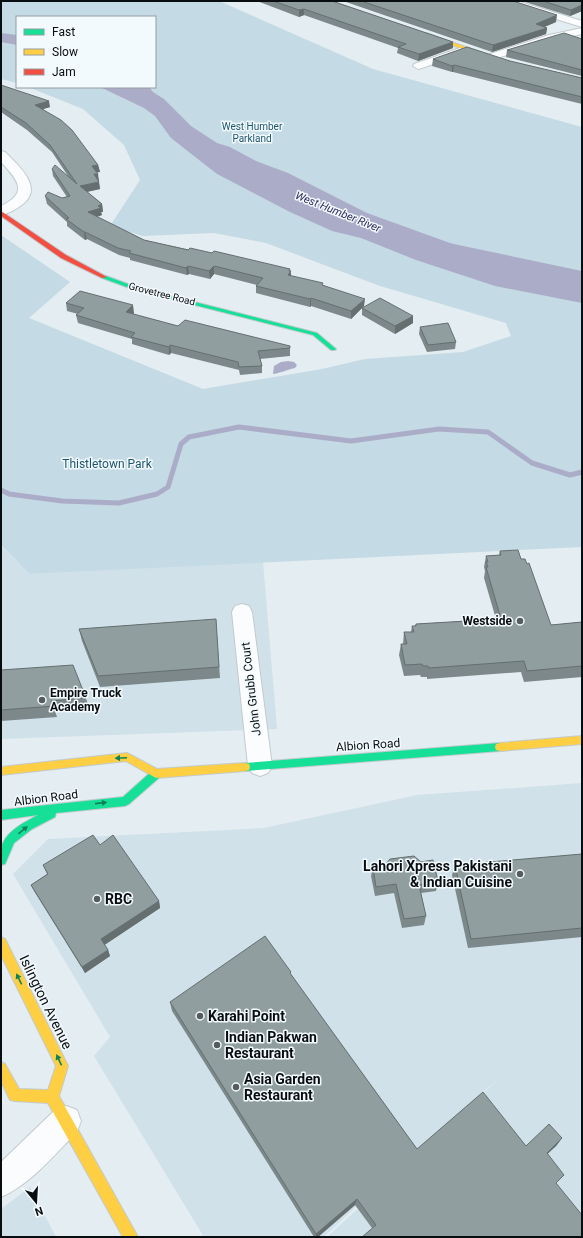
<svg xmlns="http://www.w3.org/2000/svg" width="583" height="1238" viewBox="0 0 583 1238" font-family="Roboto,sans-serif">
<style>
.built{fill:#d0e1ea}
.green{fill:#c4dae4}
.water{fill:#abadc8}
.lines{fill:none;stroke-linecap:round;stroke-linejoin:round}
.stream{stroke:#abadc8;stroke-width:5}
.river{fill:#abadc8;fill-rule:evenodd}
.street-casing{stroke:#c2cacd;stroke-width:2}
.fast-casing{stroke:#c2cacd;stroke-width:2}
.slow-casing{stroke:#c2cacd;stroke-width:2}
.jam-casing{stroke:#c2cacd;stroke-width:2}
.street{fill:#fbfcfd;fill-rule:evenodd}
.fast{fill:#16e098;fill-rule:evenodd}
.slow{fill:#ffcf43;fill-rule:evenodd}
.jam{fill:#f24e42;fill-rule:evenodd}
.wall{fill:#7c888a}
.shaded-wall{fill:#656f70}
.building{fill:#909ea0;stroke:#656f70}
.oneway{fill:#10825b}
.poi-dot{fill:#555c5f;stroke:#f3fafe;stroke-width:1.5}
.labels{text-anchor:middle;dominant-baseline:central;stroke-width:3;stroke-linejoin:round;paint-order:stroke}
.far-park-label{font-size:10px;fill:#1d556c;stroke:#f3fafe}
.far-street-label{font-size:10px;fill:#080e10;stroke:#f3fafe}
.far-water-label{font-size:11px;font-style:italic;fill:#322b5d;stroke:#f3fafe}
.park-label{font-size:12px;fill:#1d556c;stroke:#f3fafe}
.poi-label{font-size:12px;font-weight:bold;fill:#080e10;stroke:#f3fafe;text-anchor:end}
.street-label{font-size:12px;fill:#080e10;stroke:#f3fafe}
.near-poi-label{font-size:14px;font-weight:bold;fill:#080e10;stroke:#f3fafe;text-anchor:start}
.near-street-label{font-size:14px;fill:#080e10;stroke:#f3fafe}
</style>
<rect width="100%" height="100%" fill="#e4edf1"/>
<path class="built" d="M1,546L31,574L263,562L277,729L1,739Z
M582,783V1237H327L504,1074L415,1151L324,1237H204L94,1056L110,1037L13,874L48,839L264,828L417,795Z
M30,1187L56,1237H1V1209Z"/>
<path class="green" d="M1,1H219L373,69L582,127V547L30,574L1,545V235L70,282L29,318L203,389L322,369L365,359L463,352L511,336L506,323L380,286L266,243L214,233L143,236L110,226L140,180L124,145L83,109L28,87H155V17H17V83L1,79Z"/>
<path class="water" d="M1,33L17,35V45L1,42Z
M100,87H149L153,92L164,99L191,126L217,143L230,147L256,161L288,173L367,213L522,269L582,277V303L495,286L416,260L361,238L332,231L290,212L217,174L171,138L155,116L144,108Z
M288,361L294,362L297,365L295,368C290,369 277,374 273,374L274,366L281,362Z"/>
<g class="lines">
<path class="stream" d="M1,490L9,494L62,501L119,503L157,494L168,487L181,444L189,437L239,427L351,441L439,429L488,432L532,463L570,475L582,472"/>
<path class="river" d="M449,243L582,271V287L440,255L437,250L440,245Z"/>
<g class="street-casing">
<path id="street" d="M502,1H517L582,21V27L504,3Z
M582,28V34L555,40L491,60L486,57L487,55L549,35Z
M460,48L464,49L465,51L464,53L422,68L418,69L413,66L414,64Z
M1,151L5,152C18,165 44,187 23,204C17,209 9,213 1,215V206C29,193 18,180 1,162Z
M242,604L249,606L252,612L272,766L268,773L260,776L252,773L248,766L232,612L235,606Z
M66,1106L77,1110L81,1121L77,1132C54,1155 31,1184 1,1197V1162L55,1110Z"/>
</g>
<g class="fast-casing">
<path id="fast" d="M102,276H106L139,288L317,333L336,349L335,350H331L313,335L135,290L102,278Z
M500,743L504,744L505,747L504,750L500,751L245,771L241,770L240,767L241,764L245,763Z
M156,770L160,771L161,774L160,777L129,804L125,806L56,813L55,817L32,829L14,843L5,864L1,865C1,860 0,854 1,849C4,832 25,822 38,815L1,820V810L123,797L152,771Z"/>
</g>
<g class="slow-casing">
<path id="slow" d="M422,33H426L494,57L490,58L422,35Z
M582,736V744L500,751L496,750L495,747L496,744L500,743Z
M127,753L157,769L245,763L249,764L250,767L249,770L245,771L156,778L126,761L1,775V767Z
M1,937L5,939L68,1066L59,1096L138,1237H123L48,1103L15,1101L10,1100L1,1081V1062L5,1064L19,1089L48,1090L56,1066L1,955Z"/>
</g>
<g class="jam-casing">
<path id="jam" d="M1,211L66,255L107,277L102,278L61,258L1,216Z"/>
</g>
<use href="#street" class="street"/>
<use href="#fast" class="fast"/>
<use href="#slow" class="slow"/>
<use href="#jam" class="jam"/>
</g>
<path class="wall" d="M257,1H332L453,42V48L418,61L397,53L398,48L304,15L299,17Z
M343,1H513L556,22L544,27L547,28L546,34L492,52Z
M522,1H582V11L570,16Z
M582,39V76L506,57L507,50Z
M433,59L510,61L582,78V104L453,72H452L432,66Z
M1,85L50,107L43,109L98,165L100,172H97L100,189L87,192L102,204L103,212H101L102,215L97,217L144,240L290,271L291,276L323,285L364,307L413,316V323L395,334L362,315V308L351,319L311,306L310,307L256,293V286L257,285L214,274L210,279L189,274L187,275L130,260V258L119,255L87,239L85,240L67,226V222L47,204L45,196L62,198L67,197L53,176L52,169L68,176L52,152L27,130L1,112Z
M66,303L134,313L133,314L178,326L290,346V356L260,359L262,366V373L240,375L239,370L171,353L169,355L132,344V339L78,323L76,315L78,314L67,311Z
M420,327L456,342L455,349L427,352L419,334Z
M500,551L521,559L551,625L582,622V677L524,682L521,672L427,679V677H421L420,675L404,676L399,655L401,644H403L404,632H411L412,626H415L416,624L496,619L484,578L485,571L484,567L486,556L499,555Z
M216,619L220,678L100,687L82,641L79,629Z
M1,670L86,698L89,709L55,711L57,717L1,721Z
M100,845L159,901L160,908L104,945L108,950L110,956L85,973L34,891L31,885L47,874L43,865Z
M582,854V937L468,948L452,875L455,865Z
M373,867L438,881L436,891L421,893L426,916L424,925L402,928L394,893L375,896L371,876Z
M291,975L417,1149L526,1146L562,1138L556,1146L547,1154L372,1228L355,1205L318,1237H314L172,1011L170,1002Z"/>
<path class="shaded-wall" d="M582,5V11L570,16L571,10Z
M304,9V15L299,17V10Z
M557,15L556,22L535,31L536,24Z
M547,28L546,34L492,52L493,45Z
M453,42V48L418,61L419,54Z
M454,65L453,72H452V66Z
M49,101L50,107L37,111L35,105Z
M98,165L100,172L93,173L92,166Z
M94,174H98L99,181L95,182Z
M99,182L100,189L81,193L80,186Z
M102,204L103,212H101L102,215L89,219L88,212L98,206Z
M84,232H85L87,239L85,240Z
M188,266L189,274L187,275L186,268Z
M214,266V274L210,279L209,271Z
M290,269V273L291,271V279L288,283L289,271Z
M311,298V306L310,307V299Z
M365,299L364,306L351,319V311Z
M133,305L134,313L127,320L126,312Z
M413,316V323L395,334V326Z
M170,345L171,353L169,355V347Z
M159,901L160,908L103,946L101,939Z
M108,950L110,956L85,973L82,967Z
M562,1138L556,1146L541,1160L547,1153Z
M357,1199L355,1205L318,1237H316V1234Z"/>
<path class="building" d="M273,1H332L453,42L419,54L398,47L406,44L304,9L299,10Z
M361,1H513L557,15L536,24L547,28L493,45Z
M543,1H582V5L571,10Z
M564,33L582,39V70L507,50Z
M467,47L510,61L582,78V97L454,65L452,66L433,59Z
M1,85L49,101L35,105L61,120L72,130L98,165L92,166L98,174H94L99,182L80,186L102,204L98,206L101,208L88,212L144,240L188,250L190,248L212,253L214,251L290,269L289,271H291L288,275L323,283L322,285L365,299L351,311L311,298L310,299L256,286L263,278L214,266L209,271L188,266L186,268L129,253L131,251L118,248L85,232H84L66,219L69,218L45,196L48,192L62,198L70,196L52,169L55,165L77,184L50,145L26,123L1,107Z
M80,291L133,305L126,312L178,326L185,320L290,346V348L258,351L262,366L239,367L238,362L170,345L169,347L131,337L135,333L76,315L84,308L66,303Z
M380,298L413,316L395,326L362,308Z
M448,323L456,342L428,345L420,327Z
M518,550L521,559H525L527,564L529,563L551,625L582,622V666L527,671L524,661L429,668L428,666H423L422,664L405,665L401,644H407L404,632H414L412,626H416V624L501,619L486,567H488L486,562H488L486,556L501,555L500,551Z
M216,619L219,667L98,676L79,629Z
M73,665L86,698L51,701L54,706L1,710V670Z
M93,835L100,845L113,835L159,901L101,939L108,950L82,967L31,885L48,874L43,865Z
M582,854V928L471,939L455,865Z
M414,856L421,862L433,860L438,881L419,885L426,916L404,919L396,884L376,887L373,867L385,865L390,859Z
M265,936L291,972L290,973L417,1149L483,1092L526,1146L549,1124L562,1138L547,1153L564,1175L556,1183L582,1215V1237H362L376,1225L357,1199L316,1234L170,1002Z"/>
<defs><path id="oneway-solid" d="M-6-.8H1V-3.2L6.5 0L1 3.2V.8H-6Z"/></defs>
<g class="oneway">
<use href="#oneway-solid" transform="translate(121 758) rotate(178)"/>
<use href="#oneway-solid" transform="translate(101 803) rotate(-6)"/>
<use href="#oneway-solid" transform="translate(23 830) rotate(-39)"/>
<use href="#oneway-solid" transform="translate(19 979) rotate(-116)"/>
<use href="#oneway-solid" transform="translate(59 1060) rotate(-115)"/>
</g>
<g class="poi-dot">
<circle cx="520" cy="621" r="4"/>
<circle cx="42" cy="700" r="4"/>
<circle cx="520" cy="874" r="4"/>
<circle cx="97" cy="899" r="4"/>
<circle cx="200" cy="1016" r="4"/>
<circle cx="217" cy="1045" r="4"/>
<circle cx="236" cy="1087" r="4"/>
</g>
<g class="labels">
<g class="far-park-label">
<text x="252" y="126">West Humber<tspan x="252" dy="12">Parkland</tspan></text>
</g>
<g class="far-street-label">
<text transform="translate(162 294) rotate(14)">Grovetree Road</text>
</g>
<g class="far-water-label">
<text transform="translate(338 212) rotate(22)">West Humber River</text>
</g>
<g class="park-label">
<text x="107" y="464">Thistletown Park</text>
</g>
<g class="poi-label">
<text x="512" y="621">Westside</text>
<text x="50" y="693" text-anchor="start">Empire Truck<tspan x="50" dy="14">Academy</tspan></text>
</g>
<g class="street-label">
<text transform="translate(251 689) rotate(-97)">John Grubb Court</text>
<text transform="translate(368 745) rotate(-4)">Albion Road</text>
<text transform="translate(46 798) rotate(-7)">Albion Road</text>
</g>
<g class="near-poi-label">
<text x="512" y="866" text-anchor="end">Lahori Xpress Pakistani<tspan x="512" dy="16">&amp; Indian Cuisine</tspan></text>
<text x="105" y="899">RBC</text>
<text x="208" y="1016">Karahi Point</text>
<text x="225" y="1037">Indian Pakwan<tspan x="225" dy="16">Restaurant</tspan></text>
<text x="244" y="1079">Asia Garden<tspan x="244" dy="16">Restaurant</tspan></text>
</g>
<g class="near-street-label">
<text transform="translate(46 1002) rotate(64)">Islington Avenue</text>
</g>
</g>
<rect width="583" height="1238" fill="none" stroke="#080e10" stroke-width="4"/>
<rect x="16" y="16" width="140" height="72" fill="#f3fafe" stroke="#959c9f"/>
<rect x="24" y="29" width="20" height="6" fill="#16e098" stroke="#959c9f"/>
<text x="52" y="36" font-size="12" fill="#080e10">Fast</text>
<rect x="24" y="49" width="20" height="6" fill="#ffcf43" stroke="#959c9f"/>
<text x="52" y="56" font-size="12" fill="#080e10">Slow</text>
<rect x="24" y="69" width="20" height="6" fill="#f24e42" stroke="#959c9f"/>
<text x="52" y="76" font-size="12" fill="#080e10">Jam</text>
<g transform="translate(36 1202) rotate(162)" stroke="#f3fafe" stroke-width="3" paint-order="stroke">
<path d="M0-3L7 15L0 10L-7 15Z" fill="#080e10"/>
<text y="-6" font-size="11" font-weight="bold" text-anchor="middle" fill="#080e10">N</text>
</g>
</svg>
